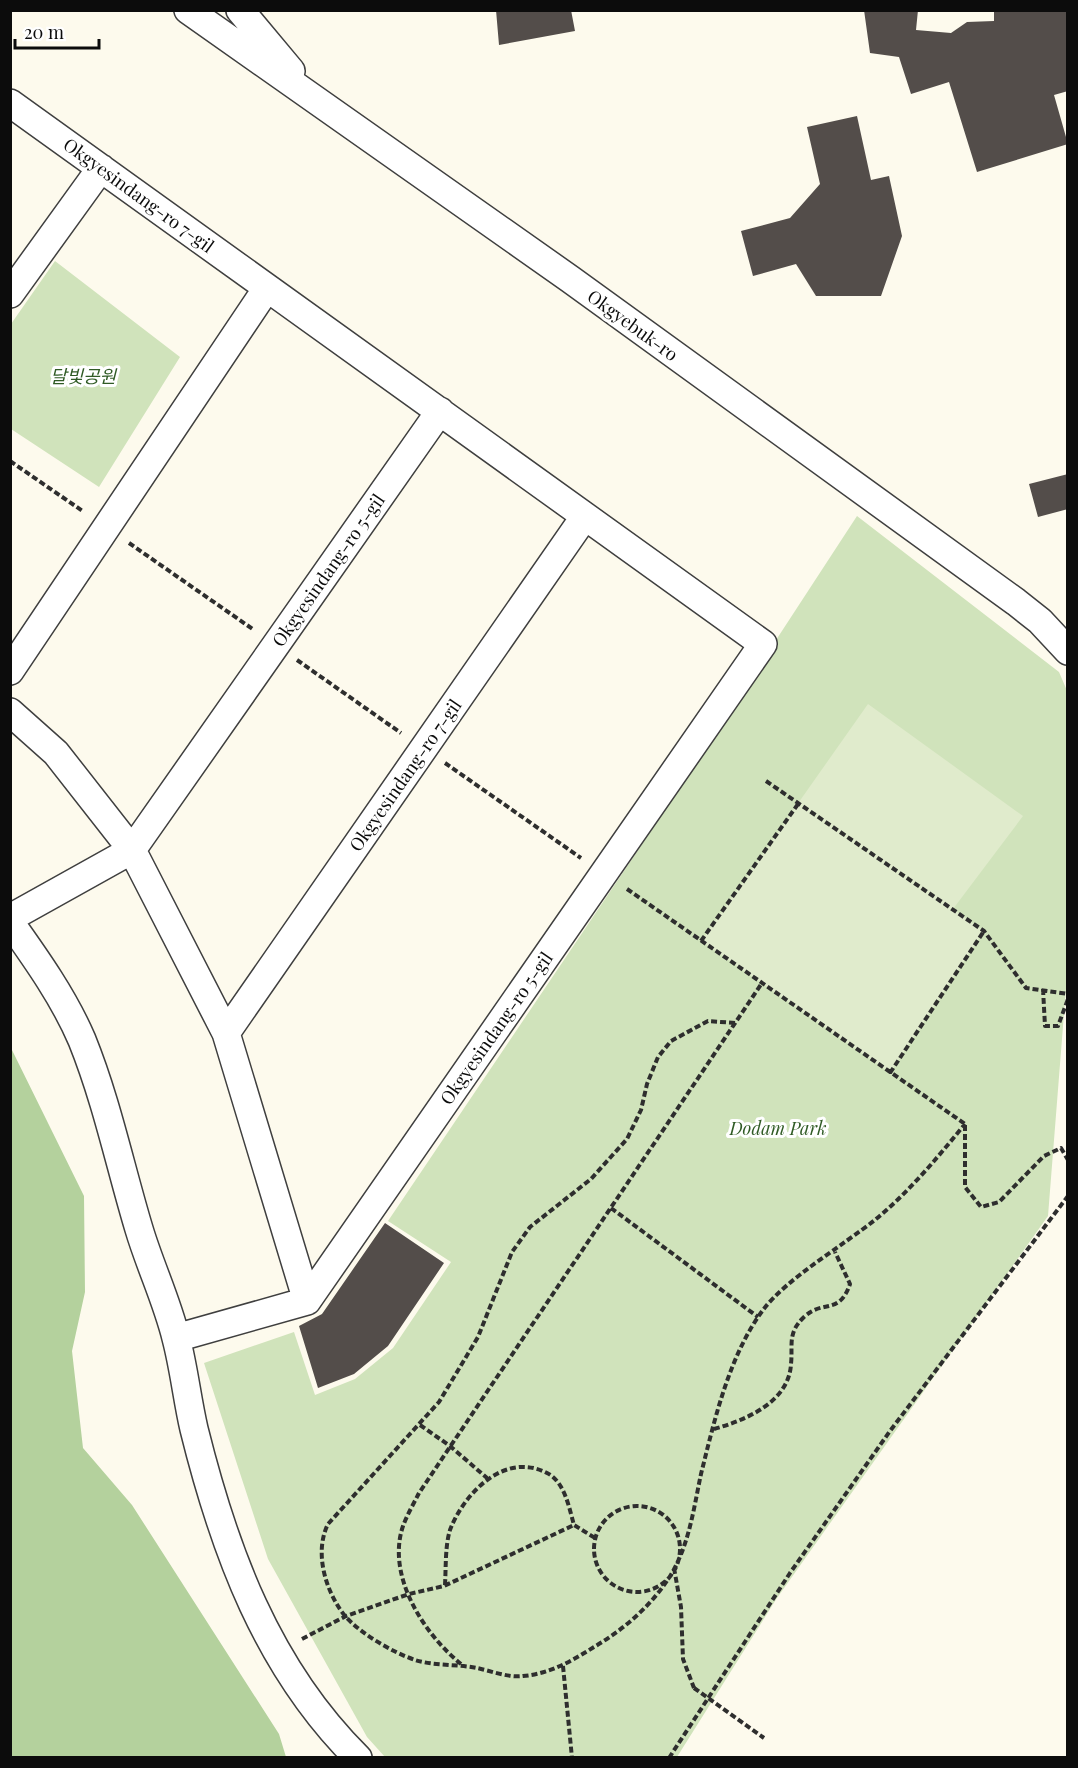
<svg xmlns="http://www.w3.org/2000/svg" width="1078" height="1768" viewBox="0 0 1078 1768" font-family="'Playfair Display','Noto Sans KR',serif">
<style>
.green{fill:#d0e3bb}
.forest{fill:#b4d19d}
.pitch{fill:#e0ebcc}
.building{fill:#534d4a}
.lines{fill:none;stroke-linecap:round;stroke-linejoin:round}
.street-casing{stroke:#3f3f3f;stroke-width:30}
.path{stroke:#2e2e2e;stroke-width:4;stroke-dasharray:6 3;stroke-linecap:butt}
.street{stroke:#fff;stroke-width:27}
.path-bridge{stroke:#2e2e2e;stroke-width:4;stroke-dasharray:6 3;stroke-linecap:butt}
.labels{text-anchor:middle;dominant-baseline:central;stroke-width:6;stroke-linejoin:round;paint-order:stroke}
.street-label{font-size:18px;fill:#0c0c0c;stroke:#fff}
.park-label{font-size:18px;font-style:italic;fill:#305b25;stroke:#fff}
</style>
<rect width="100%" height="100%" fill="#fdfaed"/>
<path class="green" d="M55,261L180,357L99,487L11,429V324Z
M857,516L1059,672L1068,693V963L1048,1216L777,1598L677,1757H385L367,1737L268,1559L204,1363L294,1332L315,1395L355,1379L393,1348L451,1262L388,1221L661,816Z"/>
<path class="forest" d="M11,1048L84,1196L85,1292L72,1351L83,1448L132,1505L279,1734L286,1757H11Z"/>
<path class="pitch" d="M868,704L1023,816L953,909L984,931L890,1073L701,941Z"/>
<path class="building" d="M496,10H571L575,31L499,45Z
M864,10H918L916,30L951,33L967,22L994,21V10H1068V91L1054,95L1068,144L977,172L949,82L911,94L899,57L870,53Z
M857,116L871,180L889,176L902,236L881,296H816L796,264L753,276L741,231L790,218L820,184L807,127Z
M1068,474V509L1038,517L1029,484Z
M385,1223L444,1263L388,1346L354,1374L318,1388L299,1326L322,1314Z"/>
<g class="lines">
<g class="street-casing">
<path id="street" d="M188,10L570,279L1016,602L1040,621L1068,651
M240,10L291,71
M10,103L763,644L307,1301L176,1338
M10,294L101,168
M10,671L267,288
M10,712L56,753L132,850L226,1033L307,1301
M10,918L132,850L440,411
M10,922C37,960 64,998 82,1040C107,1102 120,1166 139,1229C150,1266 167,1301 176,1338C184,1368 187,1399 194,1429C224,1550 267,1668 358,1758
M226,1033L585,516"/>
</g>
<path class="path" d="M10,461L84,512
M129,543L254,630
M297,660L401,733
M445,763L581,858
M766,781L984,931L1026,988L1068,994
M627,889L965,1124
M701,941L798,804
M1043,989L1045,1026H1058L1068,999
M1068,1021V1026
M735,1023L708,1021L671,1041L658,1057L647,1084L641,1110L627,1139L591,1179L530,1227L512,1252L478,1337L439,1402L328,1524C314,1552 325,1591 345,1616C361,1634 392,1652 415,1660C434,1666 457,1664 477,1668C491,1671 509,1678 523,1676C549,1674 572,1661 594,1647C628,1627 663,1596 679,1559C691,1532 695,1502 701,1474C715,1418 729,1356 763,1310C787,1278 844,1245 876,1219C910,1191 937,1158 965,1124
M890,1073L984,931
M965,1125V1187L981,1207L999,1202L1044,1156L1061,1148L1068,1160
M1068,1180V1183
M611,1208L758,1317
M420,1425L450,1446L487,1478
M714,1429C746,1420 789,1402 791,1364C793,1345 787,1333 804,1317C823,1299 839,1316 850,1284L835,1252
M594 1549a43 43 0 1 1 86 0a43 43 0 1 1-86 0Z
M674,1568L681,1607L683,1659L694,1688
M445,1585C446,1568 445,1546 450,1530C464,1493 505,1451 547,1473C565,1482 569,1508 574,1525L595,1538
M302,1639L346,1616L409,1594L444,1586L574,1525
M461,1664C424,1634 386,1576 403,1526C407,1515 414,1503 419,1493L762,983
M563,1666L572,1758
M669,1758L790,1573L890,1431L1068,1196"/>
<use href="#street" class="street"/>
<path class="path-bridge" d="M694,1688L764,1738"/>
</g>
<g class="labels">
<g class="street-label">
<text transform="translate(139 195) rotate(36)">Okgyesindang-ro 7-gil</text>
<text transform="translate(633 325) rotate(36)">Okgyebuk-ro</text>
<text transform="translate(328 570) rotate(-55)">Okgyesindang-ro 5-gil</text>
<text transform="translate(405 775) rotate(-55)">Okgyesindang-ro 7-gil</text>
<text transform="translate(496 1028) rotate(-55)">Okgyesindang-ro 5-gil</text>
</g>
<g class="park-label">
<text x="83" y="376">달빛공원</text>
<text x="778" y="1128">Dodam Park</text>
</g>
</g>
<rect width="1078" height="1768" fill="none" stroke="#0c0c0c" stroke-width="24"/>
<path d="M15 39v9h84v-9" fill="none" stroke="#0c0c0c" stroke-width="3"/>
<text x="24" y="39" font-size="18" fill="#0c0c0c" stroke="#ffffff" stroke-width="4.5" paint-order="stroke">20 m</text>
</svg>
